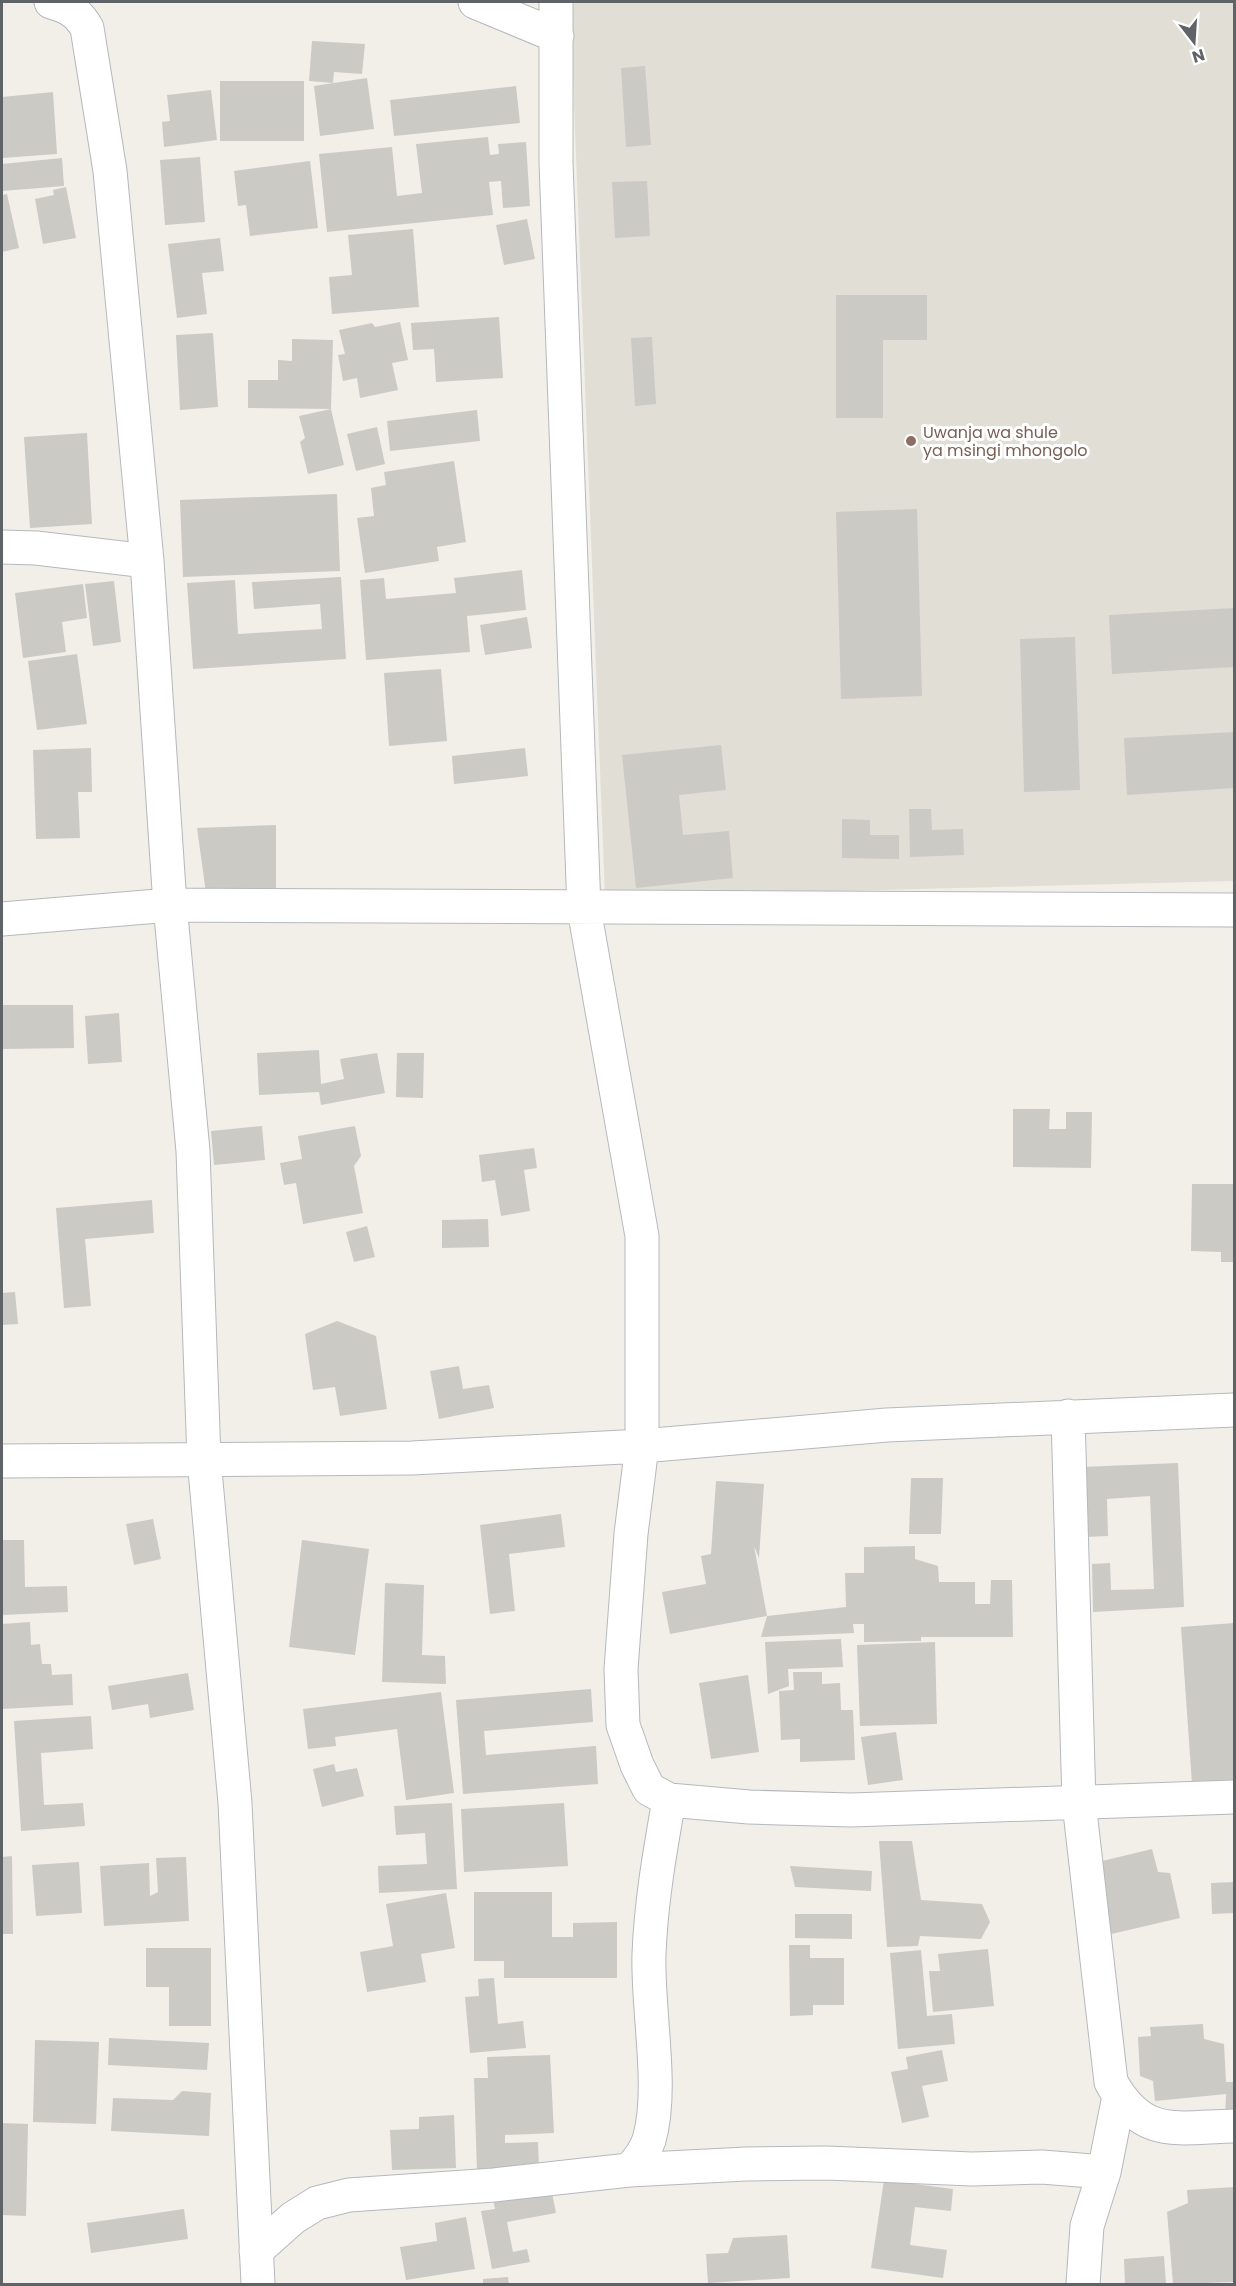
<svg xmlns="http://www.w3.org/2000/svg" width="1236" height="2286" viewBox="0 0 1236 2286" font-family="Poppins,sans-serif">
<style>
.education{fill:#e1ded6}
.building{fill:#cccac5}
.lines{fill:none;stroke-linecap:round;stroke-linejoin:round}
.street-casing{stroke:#b5b8bc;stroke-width:35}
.street{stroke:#fff;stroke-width:33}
.education-dot{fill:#8d6e63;stroke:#fff;stroke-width:2}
.labels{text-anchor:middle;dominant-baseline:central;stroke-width:6;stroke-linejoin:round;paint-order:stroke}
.education-label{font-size:16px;fill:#785e54;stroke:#fff;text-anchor:start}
</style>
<rect width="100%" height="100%" fill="#f1efe8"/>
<path class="education" d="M570,2H1234V881L605,897Z"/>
<path class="building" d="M312,41L365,44L362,74L334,72L333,83L309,81Z
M645,66L651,145L626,147L621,68Z
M367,78L374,129L320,136L314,86Z
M220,81H304V141H220Z
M516,86L520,123L394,136L390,100Z
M211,90L217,140L164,147L162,122L170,121L167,95Z
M53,92L57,154L2,158V97Z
M488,137L490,155L499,154L498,144L526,142L530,206L503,208L501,181L489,182L493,215L327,232L319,154L392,147L397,196L422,193L416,144Z
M200,157L205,222L165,225L160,160Z
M62,158L64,186L2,191V164Z
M310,161L318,228L250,236L246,205L238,206L234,171Z
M647,181L650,236L615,238L612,182Z
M66,187L76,238L43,244L35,199L54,195L53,190Z
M7,194L19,248L2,252V195Z
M527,219L535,259L504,265L496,225Z
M413,229L419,307L332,314L329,277L352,275L348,235Z
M220,238L224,271L202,273L207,314L177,318L168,244Z
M836,295H927V340H883V418H836Z
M499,317L503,378L436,382L434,349L413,350L411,323Z
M400,322L408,360L392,363L398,390L360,398L357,378L343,381L338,355L345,354L339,330L372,323L375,327Z
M213,333L218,407L180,410L176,335Z
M652,337L656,404L635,406L631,338Z
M292,339L333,340L331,409L248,408V380H278V360L292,361Z
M331,409L344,465L308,474L300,442L305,438L299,416Z
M477,410L480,441L390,451L387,421Z
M377,427L385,464L356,471L347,434Z
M87,433L92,524L30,528L24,437Z
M454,461L466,542L437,547L439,561L365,573L357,518L374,516L371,488L386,485L384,472Z
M337,494L340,571L183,577L180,500Z
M917,509L922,696L841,699L836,512Z
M522,570L526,610L467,616L470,652L366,660L360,580L384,578L386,599L456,593L454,578Z
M341,577L346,659L193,669L187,583L235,580L238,634L322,629L320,604L254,609L252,582Z
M114,581L121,642L93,646L85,584Z
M83,584L87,618L62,622L66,652L23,658L15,593Z
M1234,608V667L1112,674L1109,615Z
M527,617L532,648L485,655L480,625Z
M1075,637L1080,790L1024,792L1020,639Z
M77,654L87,724L37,730L28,661Z
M441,669L447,741L389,746L384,673Z
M1234,732V788L1127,795L1124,738Z
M721,745L726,790L679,795L683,835L729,831L733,878L636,888L622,755Z
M91,748L92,792H78L80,838L36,839L33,750Z
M525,748L528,776L454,784L452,756Z
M909,809H931L932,830L963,829L964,855L910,857Z
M842,819L870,820V835H899V859L842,858Z
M276,825V892L206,893L197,828Z
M2,1005H73L74,1048L2,1049Z
M119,1013L122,1062L88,1064L85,1016Z
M319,1050L321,1084L344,1079L340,1059L377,1053L385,1093L321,1105L319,1092L259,1095L257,1053Z
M397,1053H424L423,1098L396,1097Z
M1013,1109H1050L1049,1129H1066V1112H1092L1091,1168L1013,1167Z
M262,1126L265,1160L214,1165L211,1131Z
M355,1126L361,1156L354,1166L363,1213L303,1224L296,1183L284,1185L280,1163L302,1159L298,1136Z
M534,1148L537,1168L524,1170L530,1211L501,1216L495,1180L482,1182L479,1155Z
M1192,1184H1234V1262H1221V1252L1191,1251Z
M152,1200L154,1233L85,1239L91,1306L64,1308L56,1208Z
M488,1219L489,1247L442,1248V1220Z
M367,1226L375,1257L354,1262L346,1232Z
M15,1292L18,1324L2,1325V1293Z
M337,1321L376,1336L387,1409L340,1416L335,1387L313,1390L305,1334Z
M459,1366L463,1389L489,1385L494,1408L439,1419L430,1371Z
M1178,1463L1184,1607L1093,1612L1092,1564L1110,1563L1111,1590L1154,1589L1150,1496L1107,1499L1108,1536L1086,1537L1082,1467Z
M911,1478H943L941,1534H909Z
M716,1481L764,1484L759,1558L754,1546L767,1616L670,1634L662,1592L706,1584L701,1556L711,1554Z
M561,1514L565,1547L509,1554L515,1611L490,1614L480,1525Z
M153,1519L161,1559L134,1565L126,1524Z
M2,1540H24L25,1587L67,1586L68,1612L2,1615Z
M302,1540L369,1549L355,1655L289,1647Z
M915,1546V1559L938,1566L939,1582H975V1604H990L991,1580H1012L1013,1637H921V1641L864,1642V1624H853L854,1633L761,1637L767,1616L846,1607L845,1573H864V1547Z
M385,1583L424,1585L422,1655L445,1656L446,1684L382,1682Z
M30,1622L31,1645L40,1644L42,1664H51L52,1675L72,1674L73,1705L2,1709V1624Z
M1234,1623V1780L1192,1784L1181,1627Z
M841,1639L843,1667L788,1669L789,1686L768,1694L765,1642Z
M935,1642L937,1724L860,1726L857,1645Z
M793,1672H822V1684L840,1683L841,1710H853L855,1760L800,1762V1739L781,1740L779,1691L794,1690Z
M188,1673L194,1710L150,1718L148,1704L112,1710L108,1686Z
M748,1675L759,1752L711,1759L699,1683Z
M591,1689L593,1722L484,1731L486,1755L596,1746L598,1784L463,1794L456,1700Z
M441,1692L454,1793L406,1800L397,1729L335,1737L336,1746L308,1749L303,1709Z
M91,1716L93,1749L41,1753L44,1805L83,1803L85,1826L21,1831L14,1721Z
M896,1732L903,1780L868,1785L861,1737Z
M334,1764L336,1772L357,1768L364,1796L322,1807L313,1769Z
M452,1803L457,1889L379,1893L378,1866L427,1864L425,1833L396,1835L394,1806Z
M564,1803L568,1866L464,1872L461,1809Z
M879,1841H912L921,1900L982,1904L990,1922L981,1939L920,1936L918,1946L887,1947Z
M1152,1849L1158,1872L1170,1873L1180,1918L1107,1935L1090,1864Z
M12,1856L13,1934H2V1857Z
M186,1857L189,1921L104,1926L100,1866L149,1863L150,1896L158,1892L156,1858Z
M79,1862L82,1913L36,1916L32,1865Z
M790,1866L872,1871L871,1891L795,1887Z
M1234,1882V1913L1212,1914L1211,1883Z
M474,1892H552V1937H573V1923L617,1922V1978H504V1961H474Z
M446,1893L455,1948L421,1954L426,1982L367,1992L360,1952L393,1946L386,1904Z
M795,1914H852V1939L795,1938Z
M789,1945H810V1958H844V2005H813V2015L790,2016Z
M146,1948H211V2026H169V1987H146Z
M988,1949L994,2006L933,2012L929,1971H940L938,1954Z
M921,1950L927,2016L952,2014L955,2044L898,2049L890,1953Z
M494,1978L498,2024L523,2021L526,2048L470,2053L465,1997L479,1996L478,1979Z
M1203,2024L1204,2039L1224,2044L1226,2082H1234V2121H1225L1226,2094L1155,2101L1153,2081L1140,2076L1138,2037L1151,2036L1150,2027Z
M109,2038L209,2043L207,2070L108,2065Z
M35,2040L99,2042L96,2124L33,2122Z
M942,2050L948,2081L922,2086L929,2117L902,2123L891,2072L908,2069L906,2057Z
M550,2055L554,2133L505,2135V2143L538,2142L539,2169L477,2172L474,2078H488L487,2057Z
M182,2091L211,2093L209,2136L111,2131L113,2098L173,2100Z
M454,2115L456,2168L392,2170L390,2130L419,2129V2117Z
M2,2123L28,2124L26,2216L2,2215Z
M884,2180L953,2189L951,2211L915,2207L910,2245L947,2250L943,2278L871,2268Z
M1234,2187V2282L1173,2284L1167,2212L1188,2203L1187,2190Z
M551,2188L556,2213L507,2222L513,2252L527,2249L530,2262L492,2269L481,2211L495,2209L493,2199Z
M184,2209L188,2239L91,2253L87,2223Z
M466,2217L475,2269L406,2280L400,2247L437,2241L435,2223Z
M787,2235L790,2278L708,2283L706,2254L728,2253L733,2238Z
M1164,2256L1166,2284H1125L1124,2259Z
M508,2277L509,2284H483V2279Z"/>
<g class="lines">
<g class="street-casing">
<path id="street" d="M51,2C68,7 78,12 87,28L110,171L147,561L170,905L193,1151L204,1459L235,1803L258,2284
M475,2L557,36
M556,2V163L584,909L642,1236V1446L631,1534L621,1669L623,1725L637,1765L649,1789L669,1800L749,1807L851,1810L1234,1797
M2,547L36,548L147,561
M2,919L170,905L1234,910
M1068,1416L1079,1803L1111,2082C1143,2140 1177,2127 1234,2126
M2,1461L412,1458L642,1446L887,1425L1234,1410
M629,2170L746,2164L826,2163L972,2169L1042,2167L1104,2172
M256,2251L293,2218L317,2203L349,2195L494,2185L629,2170C638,2161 645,2152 649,2140C664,2089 647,2009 649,1954C651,1902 660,1851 669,1800
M1083,2284L1087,2226L1104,2172L1119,2096"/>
</g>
<use href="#street" class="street"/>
</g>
<circle class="education-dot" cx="911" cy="441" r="6"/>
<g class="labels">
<g class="education-label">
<text x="923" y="432">Uwanja wa shule<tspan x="923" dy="18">ya msingi mhongolo</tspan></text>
</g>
</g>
<rect width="1236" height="2286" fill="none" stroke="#5f6368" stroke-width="6"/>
<g transform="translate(1194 42) rotate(163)" stroke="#ffffff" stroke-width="4.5" paint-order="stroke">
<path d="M0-4.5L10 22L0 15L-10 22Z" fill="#5f6368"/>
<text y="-9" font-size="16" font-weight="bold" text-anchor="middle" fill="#5f6368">N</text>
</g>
</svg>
